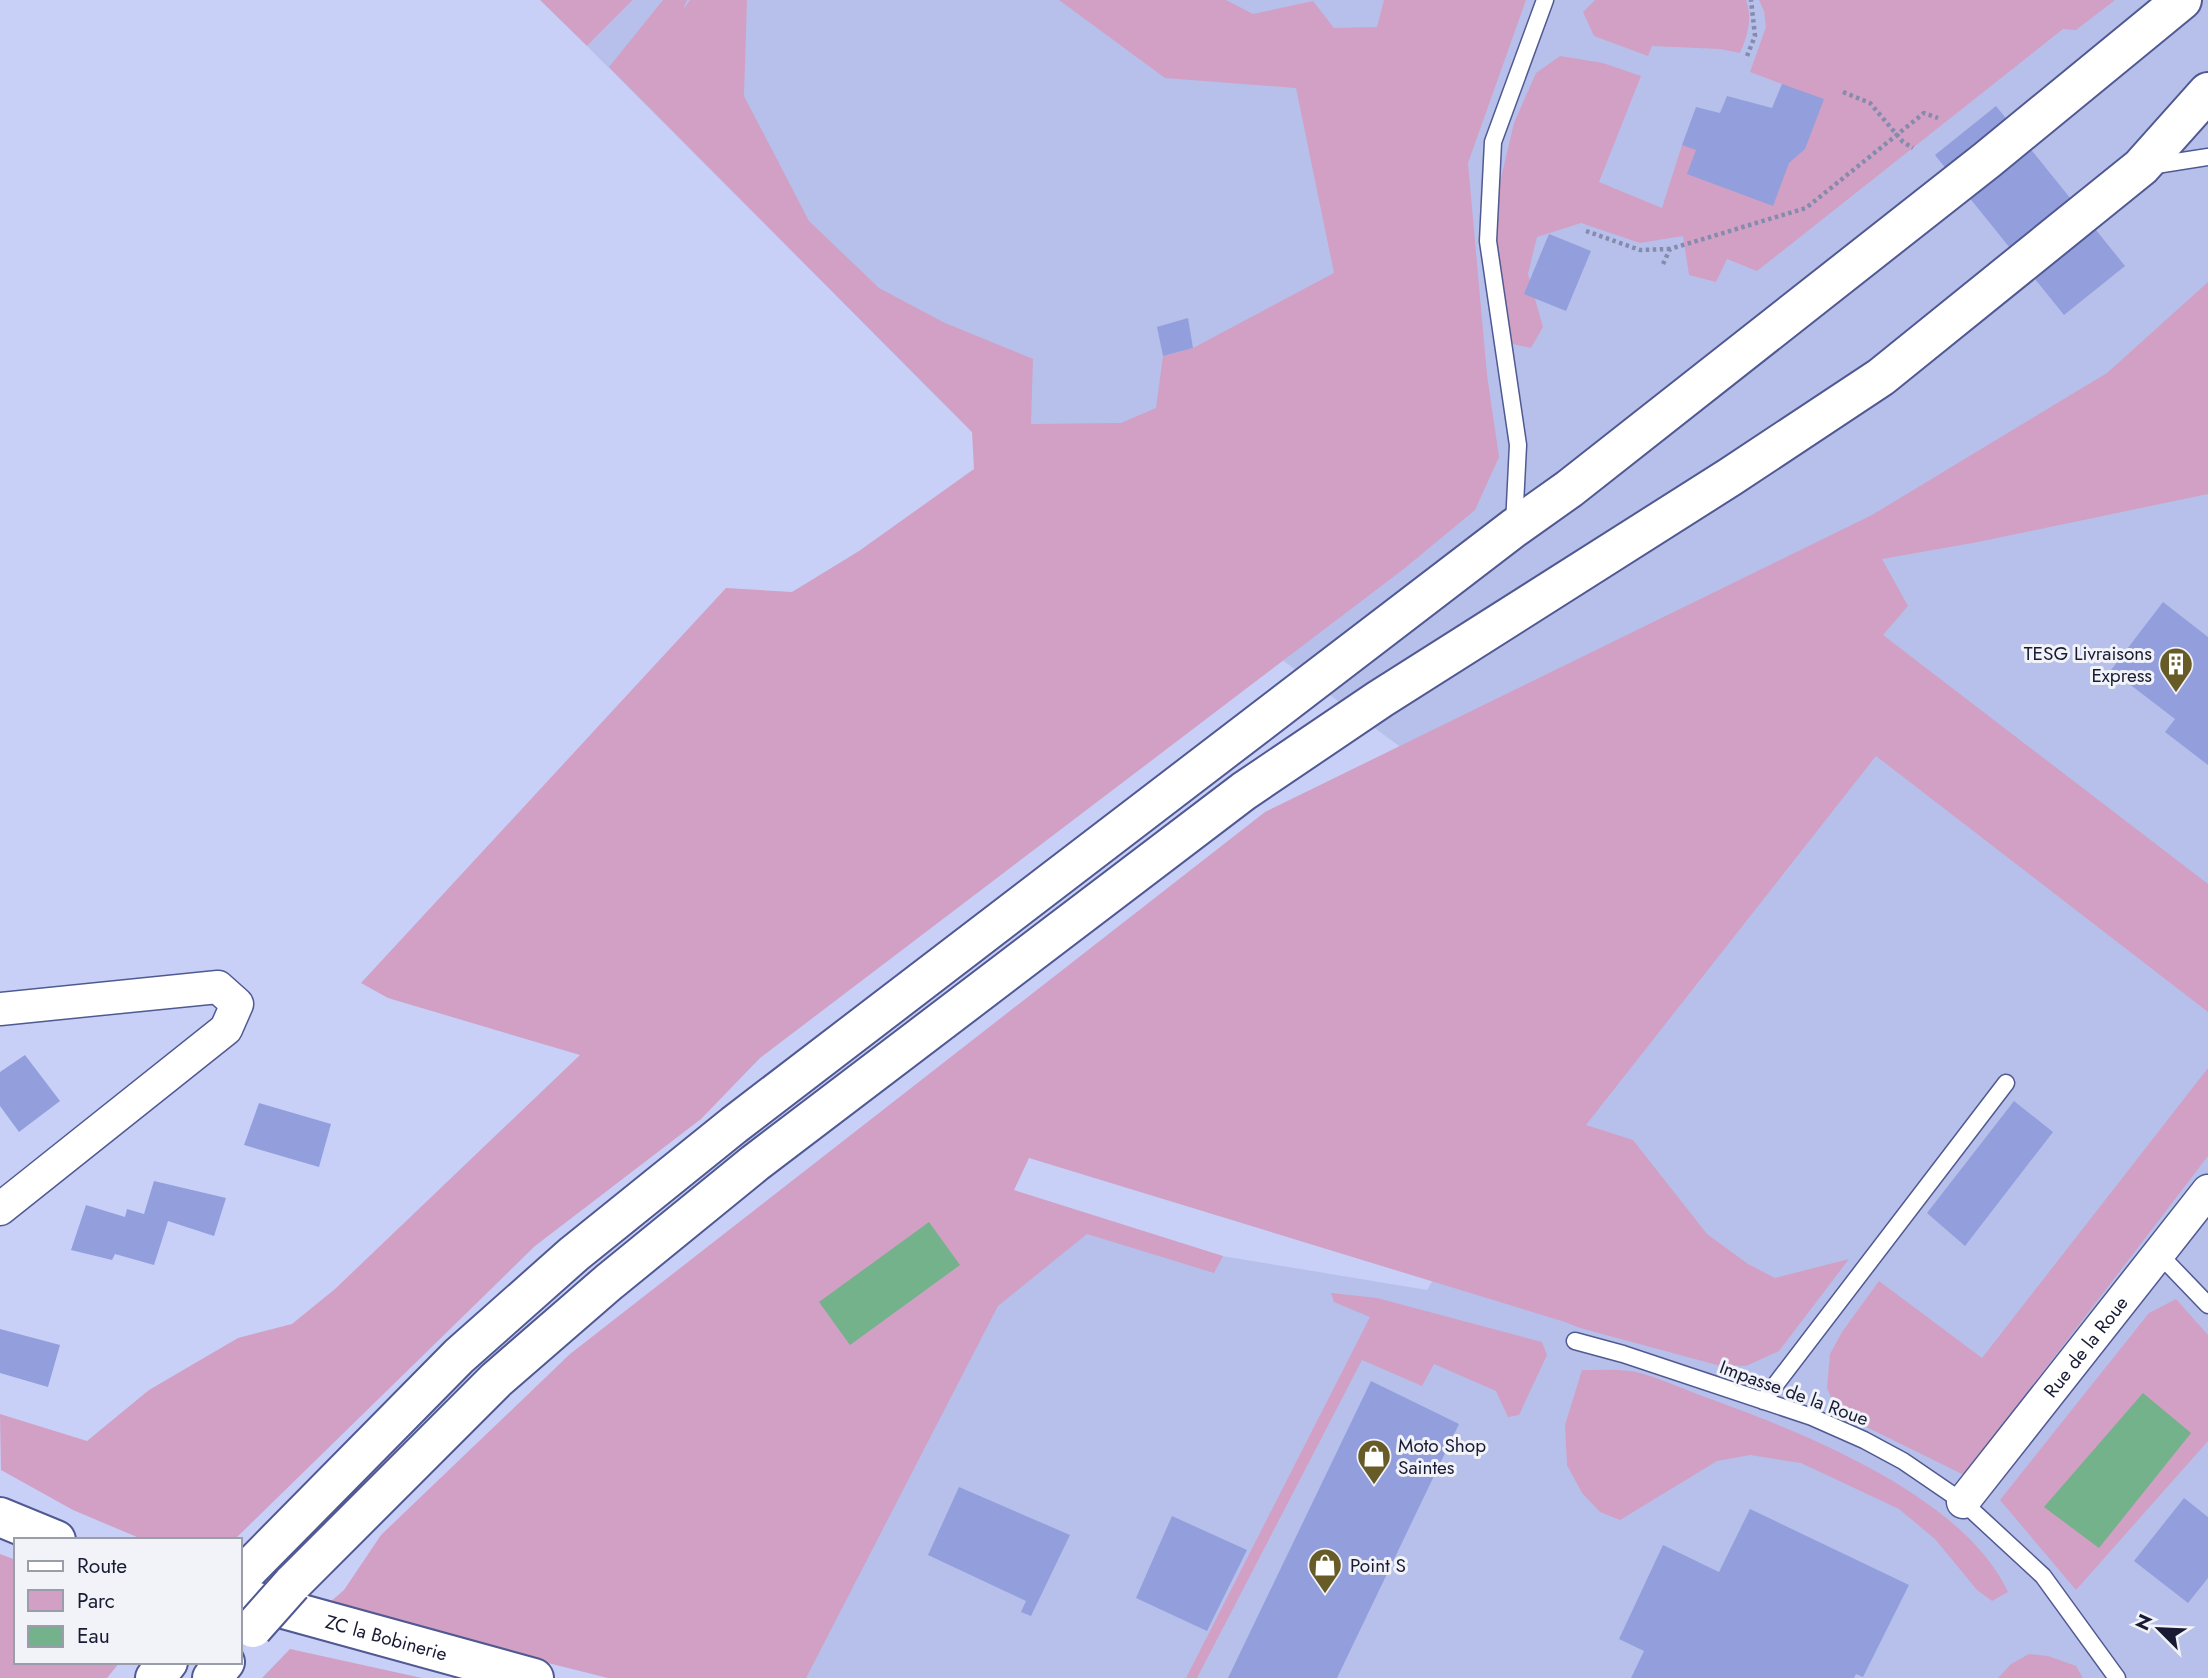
<svg xmlns="http://www.w3.org/2000/svg" width="2208" height="1678" viewBox="0 0 2208 1678" font-family="Jost,sans-serif">
<style>
.built{fill:#b7c0ea}
.green{fill:#d1a0c4}
.water{fill:#73b28b}
.building{fill:#939edc}
.lines{fill:none;stroke-linecap:round;stroke-linejoin:round}
.service-casing{stroke:#505992;stroke-width:19}
.minor-casing{stroke:#505992;stroke-width:35}
.tertiary-casing{stroke:#505992;stroke-width:42}
.motorway-casing{stroke:#505992;stroke-width:42}
.path{stroke:#858bac;stroke-width:4.5;stroke-dasharray:3.5 3.5;stroke-linecap:butt}
.service{stroke:#fff;stroke-width:16}
.minor{stroke:#fff;stroke-width:32}
.tertiary{stroke:#fff;stroke-width:38}
.motorway{stroke:#fff;stroke-width:38}
.motorway-bridge-casing{stroke:#505992;stroke-width:42;stroke-linecap:butt}
.motorway-bridge{stroke:#fff;stroke-width:38}
.labels{text-anchor:middle;dominant-baseline:central;stroke-width:6;stroke-linejoin:round;paint-order:stroke}
.poi-label{font-size:19px;fill:#181b33;stroke:#f1f3f9;text-anchor:start}
.street-label{font-size:19px;fill:#181b33;stroke:#f1f3f9}
</style>
<rect width="100%" height="100%" fill="#c8d0f7"/>
<path class="built" d="M633,0H2208V1678H765L982,1216L1427,1290L1644,926L972,432L587,46Z"/>
<path class="green" d="M540,0H633L587,46Z
M663,0H687L683,10L690,0H747L744,96L809,221L879,288L945,323L1033,359L1031,424L1121,423L1156,408L1163,356L1193,348L1334,273L1296,88L1165,78L1059,0H1226L1253,14L1313,1L1334,28L1377,27L1384,0H1526L1468,163L1487,375L1499,457L1475,510L1405,568L760,1058L701,1119L535,1246L234,1540H144L73,1510L1,1470L0,1414L87,1441L149,1390L238,1338L292,1324L335,1289L580,1055L388,998L361,983L726,588L792,592L859,551L974,469L972,432L609,67Z
M1595,0H1746C1753,18 1747,37 1740,53L1720,49L1652,46L1648,56L1594,36L1583,12Z
M1759,0H2115L2076,30L2063,29L1757,271L1727,259L1716,282L1689,275L1683,236L1640,243L1581,223L1537,237L1528,274L1543,327L1531,348L1513,344L1493,250L1497,195L1514,123L1536,73L1560,56L1603,63L1641,76L1599,182L1662,208L1682,145L1790,120L1782,84L1750,72L1766,27L1764,11Z
M2208,282V494L1978,542L1882,559L1908,606L1883,635L2208,884V1012L1876,756L1586,1125L1633,1140L1707,1234L1748,1264L1775,1278L1849,1259L1779,1351L1746,1366L1717,1365L1580,1328L1565,1322L1029,1158L1014,1190L1223,1256L1214,1273L1087,1234L998,1306L806,1678H608L392,1624L329,1603L344,1590L381,1535L570,1354L1265,812L1872,515L2107,373Z
M2208,1068V1156L1964,1475L1838,1413L1827,1388L1830,1354L1842,1332L1879,1281L1982,1358Z
M1331,1293L1377,1298L1542,1342L1547,1355L1519,1415L1508,1417L1496,1391L1434,1364L1422,1386L1362,1360L1197,1678H1186L1370,1317L1334,1302Z
M2176,1299L2208,1335V1441L2076,1590L2000,1500L2149,1313Z
M1582,1370C1597,1370 1614,1369 1630,1371C1648,1373 1686,1390 1705,1397C1802,1432 1963,1495 2008,1592L1992,1601L1977,1590L1935,1539L1899,1509L1801,1463L1750,1455L1717,1461L1620,1520L1600,1512L1582,1493L1567,1465L1565,1425Z
M0,1554L16,1560V1662H120L107,1678H0Z
M290,1649L422,1678H262Z
M2029,1654L2048,1656L2076,1666L2083,1678H1998L2011,1664Z"/>
<path class="water" d="M929,1222L960,1265L850,1345L819,1302Z
M2143,1393L2191,1433L2099,1548L2044,1507Z"/>
<path class="building" d="M1782,84L1824,99L1805,149L1789,163L1773,206L1687,174L1696,150L1682,145L1696,107L1720,113L1727,96L1772,108Z
M1996,106L2125,266L2064,315L1935,155Z
M1549,234L1591,251L1566,311L1524,294Z
M1188,318L1193,348L1163,356L1157,327Z
M2163,602L2208,637V765L2165,732L2175,719L2111,670Z
M25,1055L60,1101L19,1132L0,1106V1072Z
M2014,1101L2053,1132L1965,1246L1927,1213Z
M259,1103L331,1124L319,1167L244,1145Z
M154,1181L226,1198L214,1236L168,1221L154,1265L115,1254L112,1260L71,1250L86,1205L125,1217L127,1209L144,1214Z
M0,1329L60,1345L48,1387L0,1373Z
M1371,1381L1459,1424L1337,1678H1228Z
M959,1487L1070,1535L1031,1616L1021,1612L1026,1601L928,1555Z
M2184,1498L2208,1517V1578L2188,1603L2134,1561Z
M1750,1509L1909,1585L1863,1677L1856,1674L1854,1678H1631L1644,1651L1619,1639L1663,1545L1719,1572Z
M1172,1516L1247,1550L1207,1631L1136,1598Z"/>
<g class="lines">
<g class="service-casing">
<path id="service" d="M2150,166L2208,157
M1514,525L1518,445L1488,241L1493,142L1545,0
M2159,1254L2208,1305
M1575,1341L1623,1354L1812,1417L1864,1440L1903,1461L1963,1502L2043,1576L2117,1678
M1763,1401L2006,1083"/>
</g>
<g class="minor-casing">
<g id="minor">
<path d="M0,1009L218,987L237,1004L226,1029L0,1209"/>
<path id="s1" d="M1963,1502L2208,1191"/>
</g>
</g>
<g class="tertiary-casing">
<g id="tertiary">
<path d="M0,1517L56,1540"/>
<path id="s2" d="M240,1597L534,1678"/>
</g>
</g>
<g class="motorway-casing">
<path id="motorway" d="M240,1578L459,1356L574,1254L734,1125L1514,528L1569,489L1987,160L2182,0
M292,1584L496,1380L609,1282L755,1163L1244,791L1380,699L1730,477L1881,377L2141,167L2208,92
M155,1678L168,1662
M212,1678L225,1662"/>
</g>
<path class="path" d="M1747,56L1755,36L1751,0
M1843,92L1870,103L1903,142L1913,148
M1586,231L1640,250L1670,249
M1663,264L1670,249L1806,208L1924,113L1938,118"/>
<use href="#service" class="service"/>
<use href="#minor" class="minor"/>
<use href="#tertiary" class="tertiary"/>
<use href="#motorway" class="motorway"/>
<g class="motorway-bridge-casing">
<path id="motorway-bridge" d="M253,1628L292,1584"/>
</g>
<use href="#motorway-bridge" class="motorway-bridge"/>
</g>
<defs>
<g id="building-pin" transform="scale(1.75)"><path d="M0 17L-7.5 6A9.5 9.5 0 1 1 7.5 6Z" fill="#675b28" stroke="#f1f3f9"/><path d="M-4-6H4V6H1V3H-1V6H-4ZM-2.5-4.3h1.7v1.8h-1.7ZM.8-4.3h1.7v1.8H.8ZM-2.5-1h1.7V.8h-1.7ZM.8-1h1.7V.8H.8Z" fill="#fff"/></g>
<g id="shop-pin" transform="scale(1.75)"><path d="M0 17L-7.5 6A9.5 9.5 0 1 1 7.5 6Z" fill="#675b28" stroke="#f1f3f9"/><path d="M-5-2.5h2.3a2.7 3.5 0 0 1 5.4 0H5L5.5 6h-11ZM-1.5-2.5h3a1.5 2.3 0 0 0-3 0Z" fill="#fff"/></g>
</defs>
<g fill-rule="evenodd">
<use href="#building-pin" x="2176" y="664"/>
<use href="#shop-pin" x="1374" y="1456"/>
<use href="#shop-pin" x="1325" y="1565"/>
</g>
<g class="labels">
<g class="poi-label">
<text x="2152" y="653" text-anchor="end">TESG Livraisons<tspan x="2152" dy="22">Express</tspan></text>
<text x="1398" y="1445">Moto Shop<tspan x="1398" dy="22">Saintes</tspan></text>
<text x="1350" y="1565">Point S</text>
</g>
<g class="street-label">
<text stroke="none"><textPath href="#s1" startOffset="198">Rue de la Roue</textPath></text>
<text transform="translate(1794 1393) rotate(20)">Impasse de la Roue</text>
<text stroke="none"><textPath href="#s2" startOffset="152">ZC la Bobinerie</textPath></text>
</g>
</g>
<rect x="14" y="1538" width="228" height="126" fill="#f1f3f9" stroke="#9a9daa" stroke-width="2"/>
<rect x="28" y="1561" width="35" height="10" fill="#ffffff" stroke="#9a9daa" stroke-width="2"/>
<text x="77" y="1573" font-size="21" fill="#181b33">Route</text>
<rect x="28" y="1590" width="35" height="21" fill="#d1a0c4" stroke="#9a9daa" stroke-width="2"/>
<text x="77" y="1608" font-size="21" fill="#181b33">Parc</text>
<rect x="28" y="1626" width="35" height="21" fill="#73b28b" stroke="#9a9daa" stroke-width="2"/>
<text x="77" y="1643" font-size="21" fill="#181b33">Eau</text>
<g transform="translate(2159 1629) rotate(294)" stroke="#f1f3f9" stroke-width="5" paint-order="stroke">
<path d="M0-5L12 26L0 18L-12 26Z" fill="#181b33"/>
<text y="-10" font-size="19" font-weight="bold" text-anchor="middle" fill="#181b33">N</text>
</g>
</svg>
